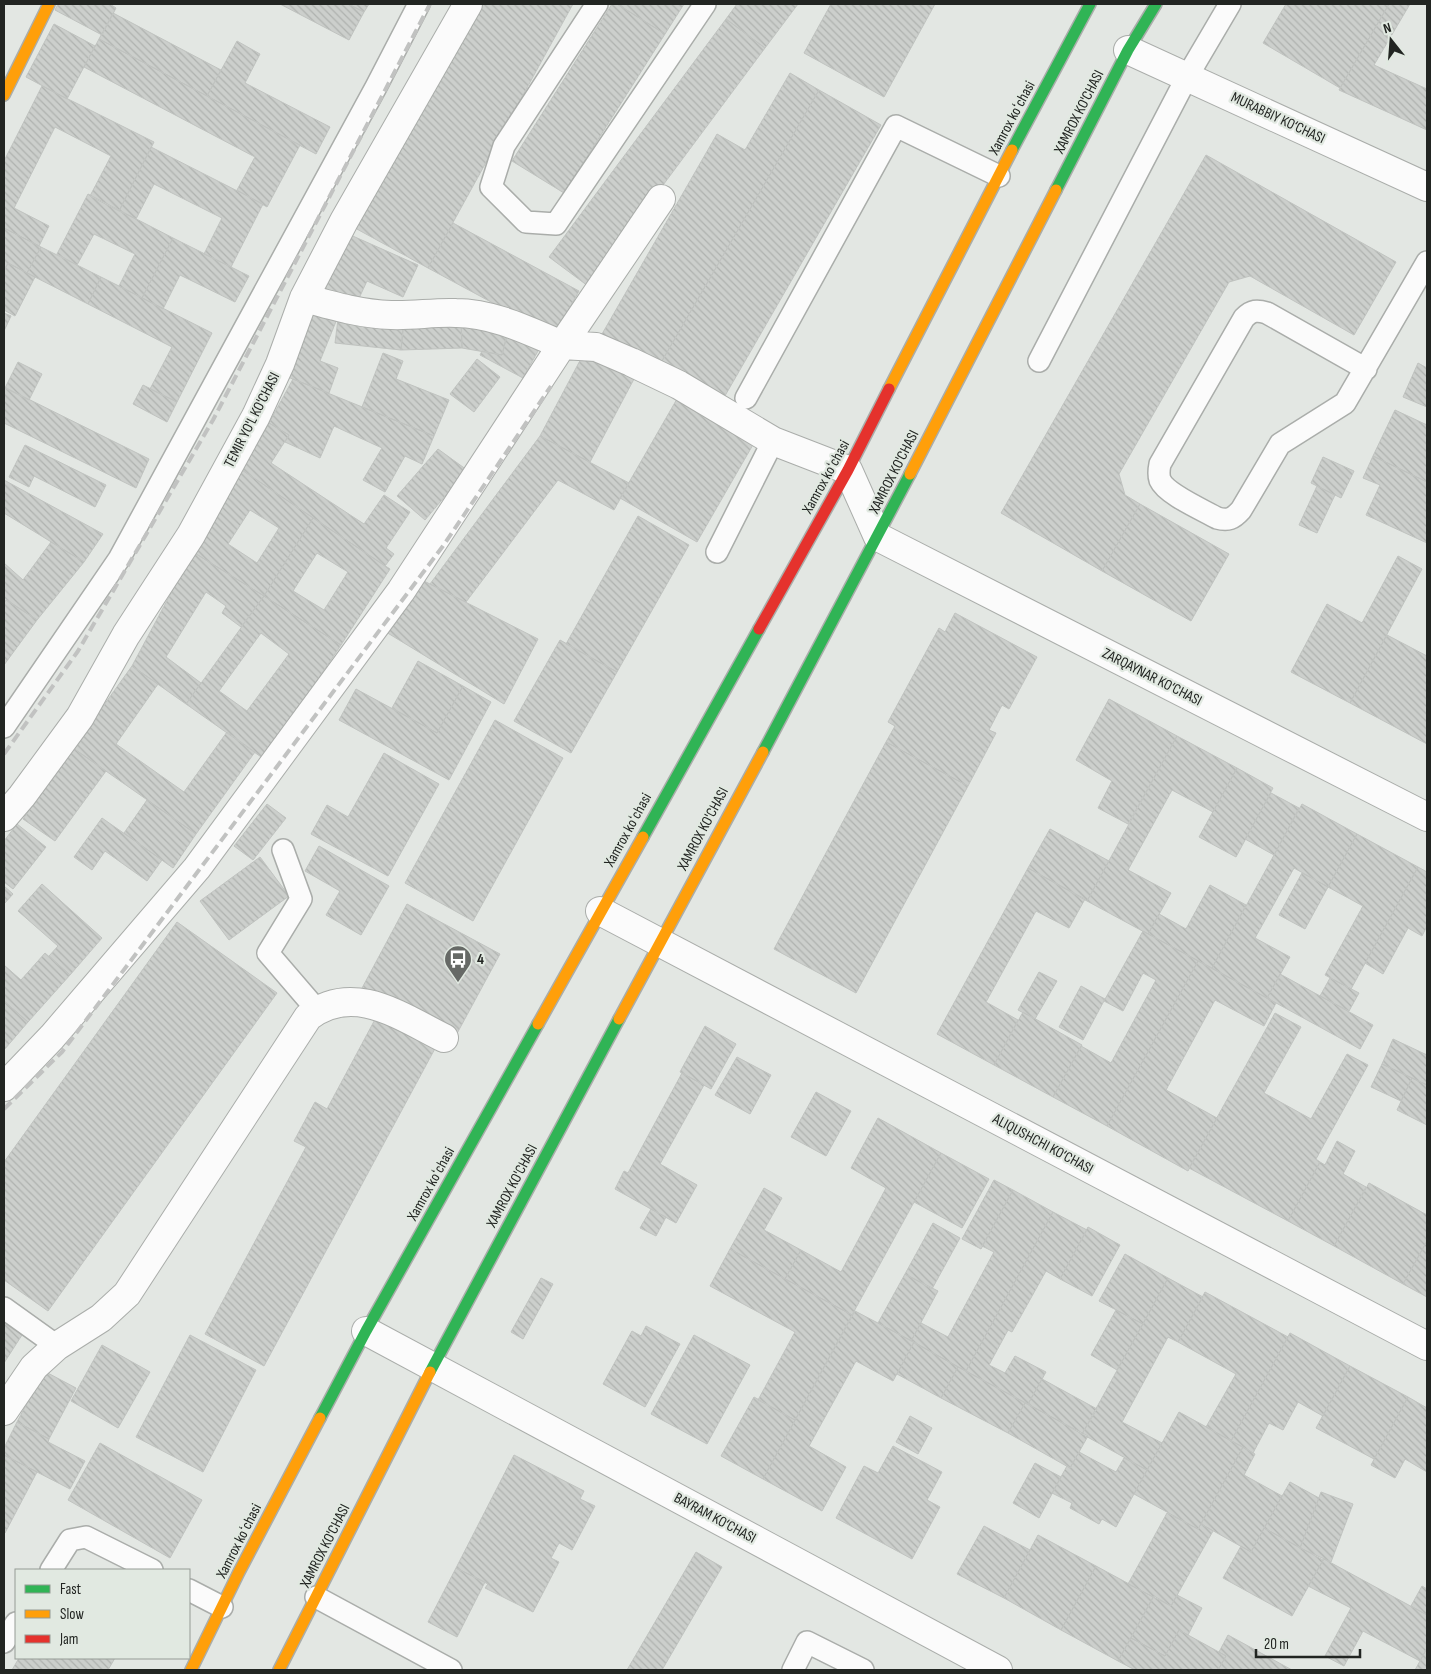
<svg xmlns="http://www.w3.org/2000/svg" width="1431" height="1674" viewBox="0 0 1431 1674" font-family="'Sofia Sans Condensed',sans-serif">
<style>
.building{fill:url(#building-back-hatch);stroke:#c0c3c0;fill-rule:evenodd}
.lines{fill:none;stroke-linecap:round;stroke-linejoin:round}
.lane-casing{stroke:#aaadaa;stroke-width:24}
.street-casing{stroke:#aaadaa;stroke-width:30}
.fast-casing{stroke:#aaadaa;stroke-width:14}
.slow-casing{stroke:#aaadaa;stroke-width:14}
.jam-casing{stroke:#aaadaa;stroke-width:14}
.lane{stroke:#fbfbfb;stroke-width:21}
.street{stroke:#fbfbfb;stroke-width:28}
.fast{stroke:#30b455;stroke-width:11}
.slow{stroke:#ff9f0a;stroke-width:11}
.jam{stroke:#e5322d;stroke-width:11}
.rail{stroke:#c1c2c1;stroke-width:4;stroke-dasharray:10 5;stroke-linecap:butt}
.labels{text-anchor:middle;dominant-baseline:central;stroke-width:4.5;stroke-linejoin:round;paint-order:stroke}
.street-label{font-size:15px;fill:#222522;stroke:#e1e9e1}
.poi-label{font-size:15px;font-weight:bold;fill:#222522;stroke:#e1e9e1;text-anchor:start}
</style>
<defs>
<pattern id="building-back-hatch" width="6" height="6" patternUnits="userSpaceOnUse" patternTransform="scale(1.25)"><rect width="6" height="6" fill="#cccfcc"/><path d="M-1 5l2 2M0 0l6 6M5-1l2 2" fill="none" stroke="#afb2af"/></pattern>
</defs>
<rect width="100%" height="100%" fill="#e3e7e3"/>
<path class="building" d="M58,4H110L116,8L102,35L55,10Z
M280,4H348L364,12L349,40Z
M348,4H369L364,12Z
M478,4H573L428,268L355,228Z
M612,4H617L665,34L564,193L512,161Z
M617,4H684L665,34Z
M737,4H798L765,48L726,19Z
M831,4H935L884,97L804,53Z
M1286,4H1389L1340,88L1263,43Z
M1389,4H1410L1374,65L1427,89V130L1339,90Z
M113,13L221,70L207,96L99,39Z
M726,19L765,48L588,286L549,257Z
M54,24L95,46L67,99L26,77Z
M99,39L300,145L267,207L237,190L255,157L84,67Z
M237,41L260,54L245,83L330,127L316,154L207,96Z
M790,73L819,90L659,366L602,334L717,134L745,150Z
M42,86L154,142L119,211L90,196L111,156L55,127L14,208L49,226L39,246L4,228V161Z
M819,90L881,125L722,401L659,366Z
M151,147L263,204L231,267L204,254L222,218L154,184L136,219L119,211Z
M1206,155L1396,262L1354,335L1250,276L1229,282L1119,474L1125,495L1140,504L1102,571L1001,513Z
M88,194L173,238L142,298L119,286L135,254L94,234L77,265L57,254Z
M453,223L579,291L554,336L428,268Z
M4,228L41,247L27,273L8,263L4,271Z
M346,233L418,265L403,297L367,281L354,309L315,299Z
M173,238L249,276L235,302L180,275L163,309L142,298Z
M41,247L101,277L88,304L27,273Z
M8,263L35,277L15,316L4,310V271Z
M101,277L212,333L177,402L150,389L172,347L88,304Z
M313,304L339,314L320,361L338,368L329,393L285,376Z
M339,311L404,319L401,350L335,343Z
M4,313L11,316L4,331Z
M461,318L509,328L502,355L462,348Z
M461,318L462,348L401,350L404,319Z
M507,334L538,351L523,378L480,355L482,351L502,355Z
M383,353L403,361L396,379L449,400L434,436L362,407Z
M584,353L634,379L590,462L540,436Z
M477,359L500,377L474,412L450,394Z
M18,362L42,374L29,400L5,388Z
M1418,363L1427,368V407L1403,397Z
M293,379L434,436L422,464L405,456L385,492L363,480L382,448L334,426L320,458L285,442L289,435L269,423Z
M143,385L177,402L167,422L133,404Z
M4,387L149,459L136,488L4,423Z
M681,392L758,436L697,542L620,498Z
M1395,410L1427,425V482L1373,456Z
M269,423L289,435L271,463L364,524L384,495L410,512L386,548L394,554L385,566L242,470Z
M540,436L629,483L614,510L558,480L466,602L430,584Z
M25,445L106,485L95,507L34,476L29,487L9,477Z
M438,449L467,470L425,520L397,496Z
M1373,456L1427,482V543L1366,515L1380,485L1363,478Z
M1323,457L1354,471L1341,498L1311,483Z
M242,470L313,518L264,596L193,552ZM250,510L279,528L257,563L228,544Z
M4,480L103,534L84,562L4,513Z
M1317,486L1335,495L1317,533L1299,525Z
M1140,504L1229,554L1191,621L1102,571Z
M638,516L689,545L617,672L566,644Z
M313,518L390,569L341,645L264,596ZM317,553L348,572L324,610L293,591Z
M51,542L84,562L37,620L4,598V563L23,580Z
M193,552L264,596L241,627L222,613L226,606L206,592L166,657L201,683L186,704L132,666Z
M1398,556L1422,569L1350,703L1291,672L1327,604L1362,623Z
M424,581L538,639L504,704L386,632Z
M264,596L341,645L264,759L186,704ZM261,633L289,654L247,711L219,691Z
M6,600L37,620L4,665V603Z
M955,613L1037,657L1009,709L1002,705L989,730L996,733L968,786L886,742L895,726L888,722L939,628L945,632Z
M1387,635L1427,656V744L1350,703Z
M560,640L617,672L571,753L514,721Z
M418,661L463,686L437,733L392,708Z
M132,666L158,684L116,744L184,792L227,732L255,752L196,834L73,748Z
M463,686L491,702L449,780L339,720L356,689L437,733Z
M1109,699L1177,736L1128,824L1098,808L1112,781L1076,760Z
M495,720L563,758L473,921L405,883Z
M1177,736L1237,768L1213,812L1172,790L1128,870L1171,893L1148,934L1087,901Z
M886,742L968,786L856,993L774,949Z
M73,748L106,771L55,841L23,819Z
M384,753L439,784L388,876L311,834L327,805L348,817Z
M1237,768L1273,788L1236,857L1199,837Z
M1271,793L1299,808L1274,855L1245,839Z
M147,800L196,834L173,868L124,833Z
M267,804L286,818L253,860L234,846Z
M1302,804L1357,834L1328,887L1294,868L1255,938L1290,957L1267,998L1212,968Z
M102,818L162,860L147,881L105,851L92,870L74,857Z
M17,824L46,847L13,889L4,882V841Z
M1050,829L1109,861L1087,901L1028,868Z
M1357,834L1418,867L1351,989L1325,975L1363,906L1328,887Z
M319,846L389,886L361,935L326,915L340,891L305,871Z
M260,857L289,896L229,940L200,901Z
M1418,867L1427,872V926L1422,936L1408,928L1383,974L1365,963Z
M1028,868L1085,899L1069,928L1036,911L986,1002L1018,1020L994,1065L937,1034Z
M1302,873L1328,887L1305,929L1279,915Z
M42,884L102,938L70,975L49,956L58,946L18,911Z
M1210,885L1246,905L1212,968L1148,934L1159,914L1186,929Z
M4,886L13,894L4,904Z
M407,904L500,954L454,1039L361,990Z
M177,922L277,993L48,1311L4,1280V1162Z
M1143,931L1198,961L1107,1126L1053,1097L1081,1046L1111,1063L1156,980L1143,973L1123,1011L1104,1001Z
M45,953L70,975L28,1022L4,1001V965L21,980Z
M1198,961L1276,1003L1264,1026L1215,1000L1166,1090L1217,1118L1188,1171L1107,1126Z
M1039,972L1057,981L1035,1019L1018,1010Z
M1280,974L1373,1025L1360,1049L1267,998Z
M1330,978L1359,993L1349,1011L1320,996Z
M1081,986L1105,999L1083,1040L1059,1027Z
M4,1001L28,1022L4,1050Z
M379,1012L438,1043L264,1366L205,1334L306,1147L294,1141L315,1102L327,1109Z
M1023,1012L1082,1045L1053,1097L994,1065Z
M1275,1013L1301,1027L1264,1093L1311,1119L1347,1054L1368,1065L1316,1159L1320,1162L1288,1221L1189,1168Z
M705,1026L736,1044L711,1089L680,1072Z
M1393,1039L1427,1055V1085L1382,1064Z
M737,1057L771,1075L750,1114L715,1095Z
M1382,1064L1412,1078L1401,1101L1371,1087Z
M682,1073L704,1085L660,1164L697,1185L676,1223L615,1189L624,1171L628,1173Z
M1412,1078L1427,1085V1125L1397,1110Z
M816,1092L851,1111L826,1156L791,1137Z
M878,1118L941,1153L852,1315L785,1279L801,1250L841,1272L886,1188L851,1168Z
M1337,1141L1355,1151L1343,1174L1366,1187L1334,1246L1288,1221L1320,1162L1325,1165Z
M941,1153L989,1179L962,1228L914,1202Z
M994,1180L1013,1190L981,1249L962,1239Z
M1369,1183L1427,1215V1241L1403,1284L1334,1246Z
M764,1188L782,1198L764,1230L801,1250L785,1279L730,1249Z
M1013,1190L1053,1212L966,1371L911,1341L921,1323L948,1337L994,1252L982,1246Z
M651,1209L666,1217L656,1236L640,1228Z
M1053,1212L1087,1230L1060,1279L1046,1271L1012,1332L1008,1330L989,1365L1005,1373L1015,1356L1046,1372L1028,1404L966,1371Z
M933,1223L960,1238L932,1289L905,1274Z
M1088,1227L1120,1245L1092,1296L1060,1279Z
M1427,1241V1297L1403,1284Z
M730,1249L852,1315L795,1420L758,1400L795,1332L710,1286Z
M1125,1254L1168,1278L1143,1324L1099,1301Z
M905,1274L938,1291L911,1341L878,1323Z
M541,1278L553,1284L523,1339L511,1332Z
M1168,1278L1203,1297L1178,1342L1168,1337L1122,1422L1162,1443L1147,1470L1082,1434Z
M1205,1292L1288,1337L1231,1441L1206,1427L1236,1374L1178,1342Z
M1116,1310L1143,1324L1117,1370L1091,1355Z
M855,1311L914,1342L893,1381L856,1361L809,1446L846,1467L822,1511L763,1479Z
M4,1323L22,1335L4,1363Z
M646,1326L680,1344L645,1407L603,1384L632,1331L641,1336Z
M1290,1333L1350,1366L1323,1416L1298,1402L1283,1430L1269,1423L1253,1453L1231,1441Z
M190,1335L256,1370L203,1472L136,1437Z
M694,1335L750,1365L707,1444L651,1414Z
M914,1342L958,1367L941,1398L897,1374Z
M102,1345L150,1372L118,1428L71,1401Z
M1350,1366L1408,1397L1374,1459L1316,1428Z
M958,1367L1025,1403L1008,1433L941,1398Z
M44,1371L76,1388L49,1439L17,1422Z
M1042,1379L1097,1409L1082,1434L1028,1404Z
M754,1397L795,1420L763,1479L721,1456Z
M1408,1397L1427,1408V1472L1405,1459L1395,1478L1371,1465Z
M1025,1403L1088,1436L1070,1468L1008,1433Z
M1179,1412L1243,1447L1198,1529L1134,1494Z
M910,1416L932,1428L918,1454L896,1442Z
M17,1422L49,1439L48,1442L85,1461L70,1489L4,1455V1448Z
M100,1443L202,1500L170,1558L68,1500Z
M893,1446L942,1472L927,1500L940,1507L912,1559L836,1518L864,1466L878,1473Z
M1243,1447L1255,1454L1244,1475L1282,1496L1251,1552L1201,1524Z
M1079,1452L1116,1472L1124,1458L1147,1470L1116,1527L1102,1519L1099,1524L1070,1508L1072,1503L1052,1493L1067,1466L1070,1468Z
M4,1455L37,1472L5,1533H4Z
M514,1455L584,1491L580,1499L595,1506L572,1550L559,1543L551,1558L559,1562L533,1612L485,1588L488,1584L456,1568Z
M1035,1463L1061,1477L1039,1518L1013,1503Z
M1290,1482L1319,1498L1300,1548L1264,1528Z
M1321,1492L1353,1504L1331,1562L1300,1548Z
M1167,1513L1198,1529L1201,1524L1213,1531L1171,1606L1128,1584Z
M984,1526L1030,1550L1004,1598L957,1574Z
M1264,1528L1323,1560L1292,1616L1223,1578L1241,1546L1251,1552Z
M1038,1535L1096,1566L1061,1630L1004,1598Z
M696,1552L722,1567L662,1670H627Z
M1324,1559L1427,1615V1648L1420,1661L1363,1631L1344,1666L1325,1656L1351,1608L1308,1586Z
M1096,1566L1153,1597L1118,1661L1061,1630Z
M456,1568L485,1582L457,1637L428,1622Z
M1422,1586L1427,1589V1615L1411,1606Z
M1177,1595L1202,1608L1188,1635L1179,1630L1165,1656L1131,1638L1154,1596L1171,1606Z
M1179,1630L1226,1656L1218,1670H1135L1118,1661L1131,1638L1165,1656Z
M1228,1635L1292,1670H1218L1226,1656L1219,1652Z
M1427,1648V1670H1415L1420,1661Z
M19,1658H115L108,1670H12Z"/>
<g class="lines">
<g class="lane-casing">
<path id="lane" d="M597,4L504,146L491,187L526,222L556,224L705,4
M1039,361L1187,77L1230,4
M1366,369L1267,313C1257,310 1252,310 1244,318L1160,464C1159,469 1158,474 1160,480C1166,494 1203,510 1217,518C1228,521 1233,519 1241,510L1280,444L1345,403L1427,262
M746,398L896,126L999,176
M717,552L773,441
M4,727L119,559L376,87L419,4
M283,850L301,899L268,953L317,1010
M4,1308L57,1346
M51,1570L70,1540L86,1537L152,1570
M189,1590L222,1607
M316,1597L451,1670
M4,1642L16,1623
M793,1670L807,1642L863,1670"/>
</g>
<g class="street-casing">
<path id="street" d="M1128,50L1427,187
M304,298C333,306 361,314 391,315C413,316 434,312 456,313C493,313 529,331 562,345L661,199
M4,817L22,796L80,717L126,635L191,535L256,416L280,364L304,298L344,221L468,4
M600,911L1427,1346
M4,1087L52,1037L197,868L401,591L562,345L596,347L631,362L679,385L773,441L848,470L878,537L1427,817
M366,1331L998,1670
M4,1411L34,1367L57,1346L101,1318L127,1294L308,1017C353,982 400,1016 444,1038"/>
</g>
<g class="fast-casing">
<path id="fast" d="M1012,150L1090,4
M1056,190L1128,50L1156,4
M763,752L910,474
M643,837L759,629
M430,1372L619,1019
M320,1418L366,1331L538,1024"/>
</g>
<g class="slow-casing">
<path id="slow" d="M4,95L49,4
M889,389L1012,150
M910,474L1056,190
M619,1019L763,752
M538,1024L643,837
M191,1670L239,1572L320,1418
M279,1670L430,1372"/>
</g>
<g class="jam-casing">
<path id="jam" d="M759,629L848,470L889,389"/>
</g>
<use href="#lane" class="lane"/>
<use href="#street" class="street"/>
<use href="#fast" class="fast"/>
<use href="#slow" class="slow"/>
<use href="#jam" class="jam"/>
<path class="rail" d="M4,754L78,651L213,420L430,4
M4,1109L62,1052L443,546L551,386"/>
</g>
<defs>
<g id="bus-pin" transform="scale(1.4375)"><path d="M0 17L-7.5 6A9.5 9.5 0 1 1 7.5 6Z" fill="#666966" stroke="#e1e9e1"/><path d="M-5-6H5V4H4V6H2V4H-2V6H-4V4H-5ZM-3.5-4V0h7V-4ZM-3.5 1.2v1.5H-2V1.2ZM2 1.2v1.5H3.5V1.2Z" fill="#fff"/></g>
</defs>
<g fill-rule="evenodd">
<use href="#bus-pin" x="458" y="959"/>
</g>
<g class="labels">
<g class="street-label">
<text transform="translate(1079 112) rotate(-63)">XAMROX KO'CHASI</text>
<text transform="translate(1012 118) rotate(-62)">Xamrox koʻchasi</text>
<text transform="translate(1278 118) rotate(25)">MURABBIY KO‘CHASI</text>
<text transform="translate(252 420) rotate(-63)">TEMIR YO'L KO'CHASI</text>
<text transform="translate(894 472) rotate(-63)">XAMROX KO'CHASI</text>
<text transform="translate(826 477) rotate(-61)">Xamrox koʻchasi</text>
<text transform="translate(1152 677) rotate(27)">ZARQAYNAR KO‘CHASI</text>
<text transform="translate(703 829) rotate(-62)">XAMROX KO'CHASI</text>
<text transform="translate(628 830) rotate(-61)">Xamrox koʻchasi</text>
<text transform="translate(1043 1144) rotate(28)">ALIQUSHCHI KO‘CHASI</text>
<text transform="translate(431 1184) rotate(-61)">Xamrox koʻchasi</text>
<text transform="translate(512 1186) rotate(-62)">XAMROX KO'CHASI</text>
<text transform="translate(715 1518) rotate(28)">BAYRAM KO‘CHASI</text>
<text transform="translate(239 1541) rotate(-63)">Xamrox koʻchasi</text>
<text transform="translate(325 1546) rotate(-63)">XAMROX KO'CHASI</text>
</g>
<g class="poi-label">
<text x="477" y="959">4</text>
</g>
</g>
<rect width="1431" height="1674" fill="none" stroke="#222522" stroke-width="10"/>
<rect x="15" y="1569" width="175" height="90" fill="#e1e9e1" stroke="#959b95"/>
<rect x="25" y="1585" width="25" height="8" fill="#30b455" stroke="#959b95"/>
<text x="60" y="1594" font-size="15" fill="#222522">Fast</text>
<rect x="25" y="1610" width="25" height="8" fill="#ff9f0a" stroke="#959b95"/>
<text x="60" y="1619" font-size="15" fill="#222522">Slow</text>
<rect x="25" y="1635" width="25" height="8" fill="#e5322d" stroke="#959b95"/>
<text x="60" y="1644" font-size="15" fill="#222522">Jam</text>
<g transform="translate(1391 40) rotate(343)" stroke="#e1e9e1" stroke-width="4" paint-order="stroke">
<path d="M0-4L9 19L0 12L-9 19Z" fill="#222522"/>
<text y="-8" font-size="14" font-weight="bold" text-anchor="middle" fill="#222522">N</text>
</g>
<path d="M1256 1649v8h104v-8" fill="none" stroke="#222522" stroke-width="2.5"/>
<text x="1264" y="1649" font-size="15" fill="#222522" stroke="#e1e9e1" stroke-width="4" paint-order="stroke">20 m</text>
</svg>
